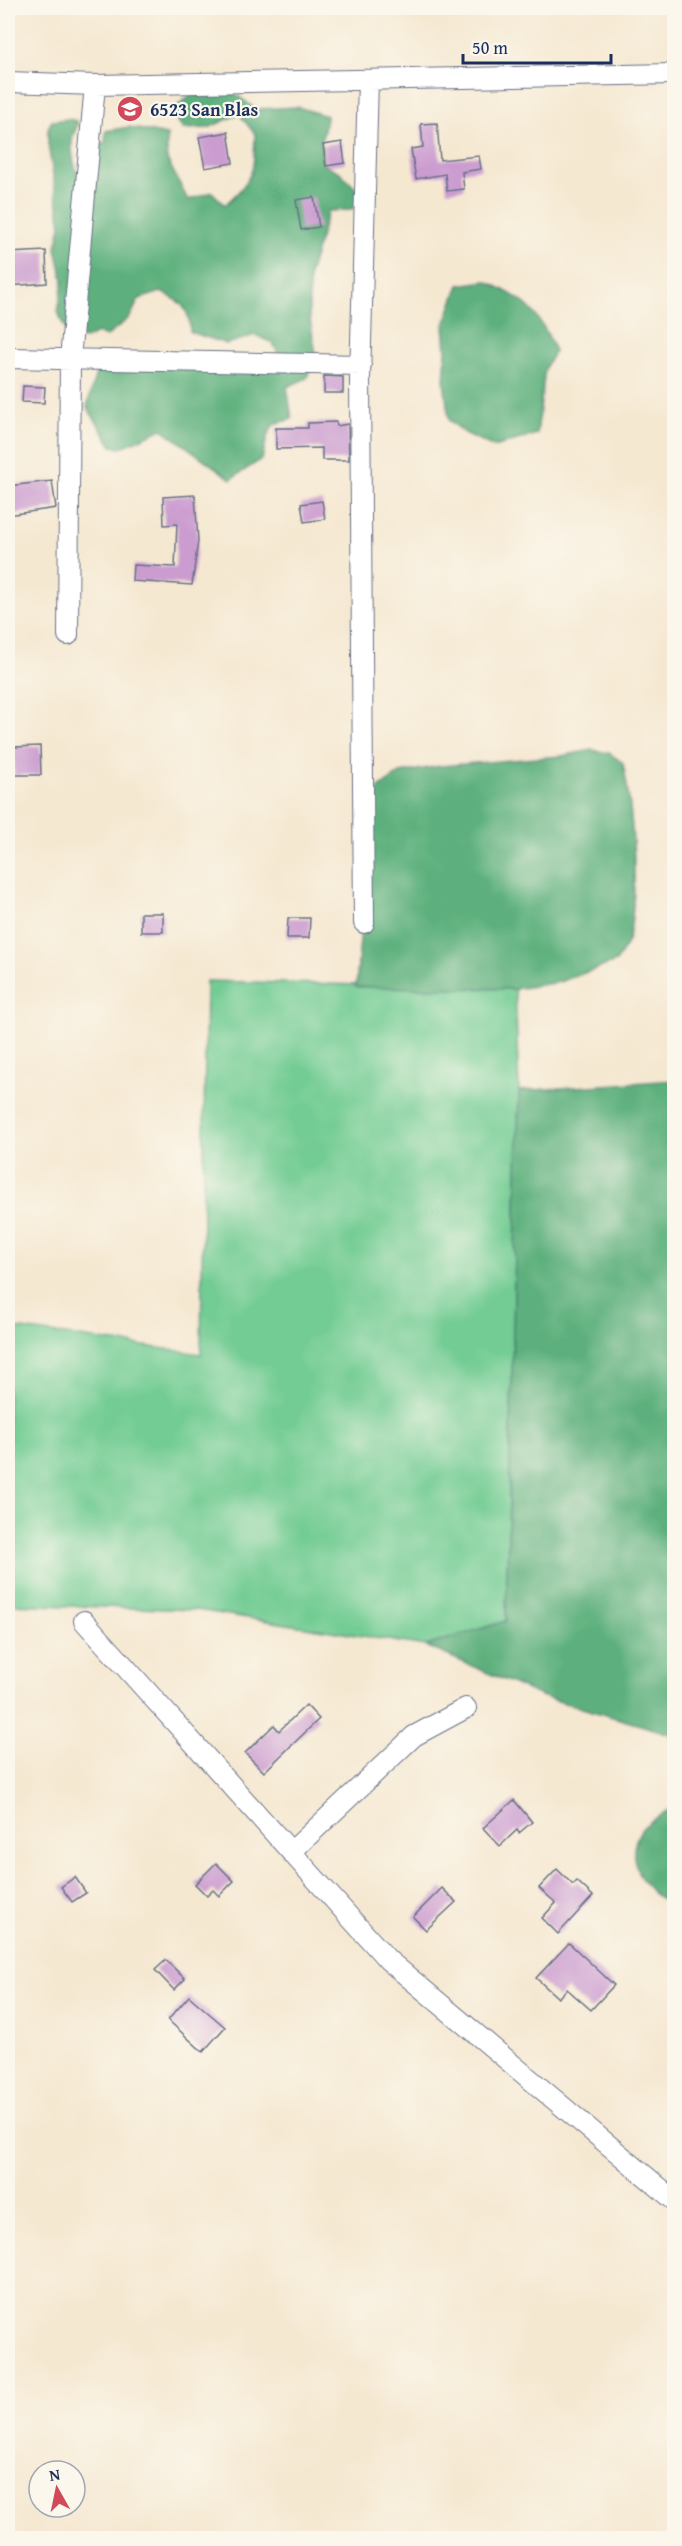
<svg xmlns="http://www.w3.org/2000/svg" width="682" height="2546" viewBox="0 0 682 2546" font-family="'Gentium Book Plus',serif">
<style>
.green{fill:#72cc93;stroke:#467e78;stroke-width:1.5}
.forest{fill:#5db07d;stroke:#3c706e;stroke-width:1.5}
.building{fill:#cb9cd0}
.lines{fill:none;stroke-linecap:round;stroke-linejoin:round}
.street-casing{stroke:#677086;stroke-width:22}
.street{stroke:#fff;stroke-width:20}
.labels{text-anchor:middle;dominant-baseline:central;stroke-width:4.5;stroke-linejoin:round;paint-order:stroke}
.poi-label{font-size:18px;font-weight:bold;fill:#1b2f5e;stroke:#fbf7ec;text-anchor:start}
</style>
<rect width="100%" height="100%" fill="#fbf7ec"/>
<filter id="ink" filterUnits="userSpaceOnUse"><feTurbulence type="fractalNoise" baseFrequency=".0167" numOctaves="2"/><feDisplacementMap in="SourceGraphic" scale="12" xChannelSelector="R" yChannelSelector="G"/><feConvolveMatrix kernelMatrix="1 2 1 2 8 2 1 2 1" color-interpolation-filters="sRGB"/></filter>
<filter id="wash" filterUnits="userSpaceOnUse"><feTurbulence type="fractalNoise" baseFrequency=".008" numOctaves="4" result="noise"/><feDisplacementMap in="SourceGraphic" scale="24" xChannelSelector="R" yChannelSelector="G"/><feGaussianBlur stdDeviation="1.35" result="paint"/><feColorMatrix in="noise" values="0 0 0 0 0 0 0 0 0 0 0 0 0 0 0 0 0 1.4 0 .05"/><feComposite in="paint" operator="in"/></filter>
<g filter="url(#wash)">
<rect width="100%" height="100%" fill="#f5e8d1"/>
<path class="green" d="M206,981L515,989L519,1091L506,1621L426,1646L197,1610L8,1604V1327L201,1354Z"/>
<path class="forest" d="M228,89L256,109L298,107L327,116L321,143L323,164L340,172L366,199L350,210L328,211L309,275V314L316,354L307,378L287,387L292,419L274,424L267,437L262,459L231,479L162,429L120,448L112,446L87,407L99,361L280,358L273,343L255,335L227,344L190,332C190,309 182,301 161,292L139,299L130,317L106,337L97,333L85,339L77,337L64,327L58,312L63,280L56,248L61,226L48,144V128L52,121L68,119L77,121C78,128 73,133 72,140C71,153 74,166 79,178L93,147L105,143L106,131L129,127L167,135V159L188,200L212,192L225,205C254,178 254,173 255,134L239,114L208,128L183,129L172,111L190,95Z
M486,281C526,301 538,309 555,351L545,368L537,434L494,447L465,433L449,420L444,382L446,351L444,325L459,285Z
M592,750L609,753L623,763C633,812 639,887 629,937C627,945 621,954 616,962L559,982L515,989L356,987L371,808L379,788L400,773L440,766L561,756Z
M674,1080V1762L671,1734L541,1696L426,1646L506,1621L519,1091Z
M674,1805V1905C645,1895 622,1860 641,1830C649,1819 665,1815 674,1805Z"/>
<g id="blocks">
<path class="building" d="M437,123L440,160L479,156L481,169L462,172L464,189L447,191L445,174L416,179L411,149L423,147L421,124Z
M228,132L233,163L205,168L199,137Z
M342,142L345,163L326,166L323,145Z
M314,197L319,227L301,230L296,200Z
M46,251L47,283L8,286V253Z
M324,376L343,377V393H324Z
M23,386L45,387L44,403L22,402Z
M336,422L337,426L348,424L349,460H322V448L276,449V428H308V423Z
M52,481L56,508L8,515V486Z
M195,495L198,541L192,585L132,581L133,565L175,567L177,524L164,525L163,497Z
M322,501L325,519L304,522L301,504Z
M40,746L41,775H14V747Z
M141,913H163V932H141Z
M288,918H310L309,938H287Z
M306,1705L319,1719L264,1772L245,1753L274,1725L279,1731Z
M514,1800L532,1822L519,1833L517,1830L500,1846L483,1828Z
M216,1863L234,1881L219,1896L213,1890L207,1896L195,1884Z
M557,1869L573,1885L577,1881L593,1896L558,1934L542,1918L556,1903L539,1888Z
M75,1877L86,1893L72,1902L61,1887Z
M442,1888L456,1902L426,1930L413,1917Z
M569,1943L614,1985L591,2010L567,1989L558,1998L536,1978Z
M166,1960L185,1979L174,1990L155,1970Z
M189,1996L225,2027L203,2052L168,2020Z"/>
</g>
</g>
<g filter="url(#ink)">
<use href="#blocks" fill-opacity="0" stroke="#677086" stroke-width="1.5"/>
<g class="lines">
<g class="street-casing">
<path id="street" d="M8,82L95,85L674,74
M8,358L361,365
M68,635L70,359L95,85
M364,923L360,379L368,80
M84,1621L388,1960L674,2200
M291,1852L414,1736L466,1708"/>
</g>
<use href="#street" class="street"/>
</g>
</g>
<defs>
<g id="school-disc" transform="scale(1.35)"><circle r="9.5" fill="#d1495b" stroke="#fbf7ec"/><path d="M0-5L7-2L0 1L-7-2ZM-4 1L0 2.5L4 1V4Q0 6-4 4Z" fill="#fff"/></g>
</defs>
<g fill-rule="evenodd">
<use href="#school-disc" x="130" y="109"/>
</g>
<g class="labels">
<g class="poi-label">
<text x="150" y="109">6523 San Blas</text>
</g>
</g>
<rect width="682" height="2546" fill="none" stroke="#fbf7ec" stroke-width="30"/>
<g transform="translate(57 2489) rotate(351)"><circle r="28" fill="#fbf7ec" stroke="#a1a7b3" stroke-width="1.5"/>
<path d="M0-4.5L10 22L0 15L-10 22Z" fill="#d1495b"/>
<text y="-9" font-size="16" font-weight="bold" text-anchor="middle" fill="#1b2f5e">N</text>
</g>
<path d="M463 54v9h148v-9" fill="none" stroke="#1b2f5e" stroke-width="3"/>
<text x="472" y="54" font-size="18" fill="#1b2f5e" stroke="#fbf7ec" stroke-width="4.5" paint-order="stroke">50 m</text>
</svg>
